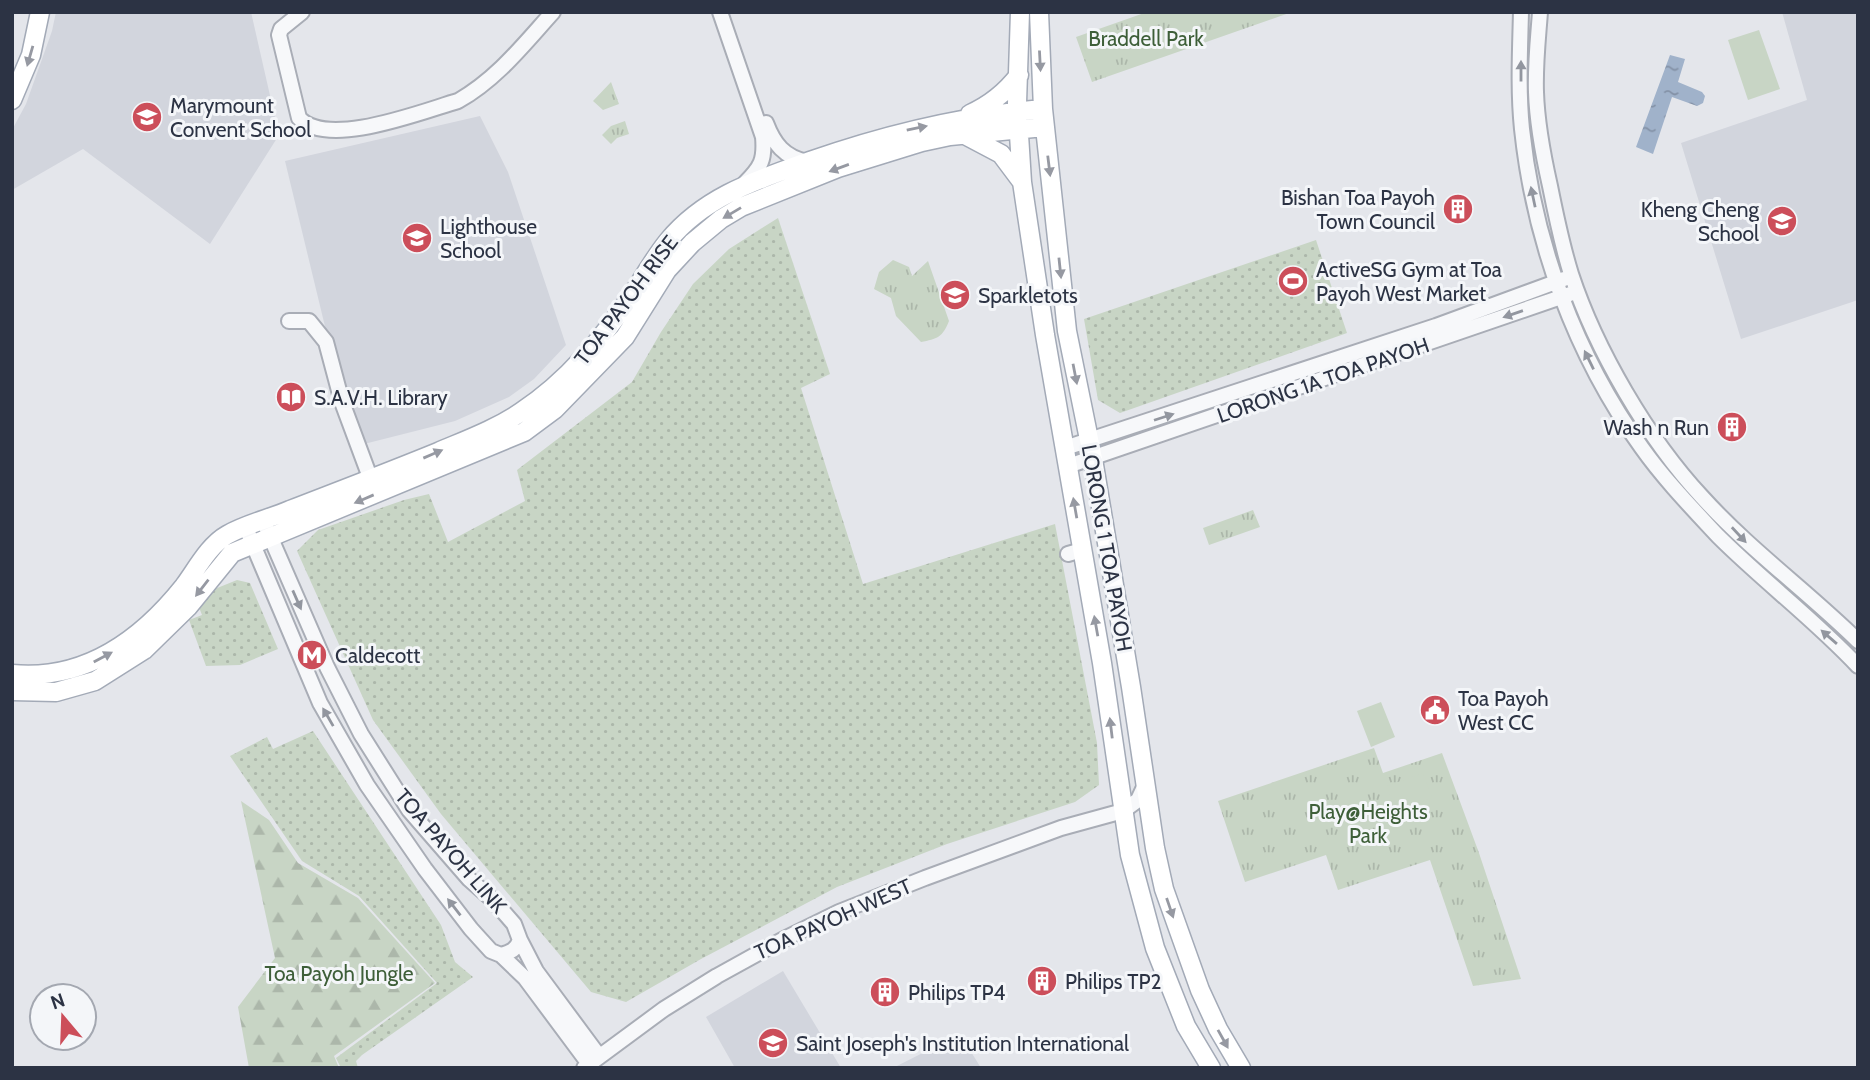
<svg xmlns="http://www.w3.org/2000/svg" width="1870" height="1080" viewBox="0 0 1870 1080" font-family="Cabin,sans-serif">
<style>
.built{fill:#d2d5dd}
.grass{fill:url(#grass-dots)}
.forest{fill:url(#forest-firs)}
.park{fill:url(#park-tufts)}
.garden{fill:#c8d5c5}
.water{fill:url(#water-ripples)}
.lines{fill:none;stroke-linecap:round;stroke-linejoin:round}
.minor-casing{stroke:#a9adb6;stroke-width:18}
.major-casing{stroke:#a3aab7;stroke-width:21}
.minor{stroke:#f7f8fa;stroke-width:14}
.major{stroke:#fff;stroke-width:18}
.oneway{fill:#9699a2}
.oneway2{fill:#92969f}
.labels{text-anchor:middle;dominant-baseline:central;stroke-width:6;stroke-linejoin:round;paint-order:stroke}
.park-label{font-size:21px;fill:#3e5f39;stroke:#f4f6f9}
.poi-label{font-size:21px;fill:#2c3344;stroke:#f4f6f9;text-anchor:start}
.street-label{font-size:21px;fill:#2c3344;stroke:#f4f6f9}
</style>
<defs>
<pattern id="grass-dots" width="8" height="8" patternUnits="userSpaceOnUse" patternTransform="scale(1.75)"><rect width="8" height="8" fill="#c8d5c5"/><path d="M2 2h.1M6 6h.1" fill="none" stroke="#acb7aa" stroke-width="1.8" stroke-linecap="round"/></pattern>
<pattern id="forest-firs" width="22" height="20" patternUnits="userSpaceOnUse" patternTransform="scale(1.75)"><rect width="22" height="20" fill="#c8d5c5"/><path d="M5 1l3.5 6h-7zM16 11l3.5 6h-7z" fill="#acb7aa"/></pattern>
<pattern id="park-tufts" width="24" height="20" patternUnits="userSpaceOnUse" patternTransform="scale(1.75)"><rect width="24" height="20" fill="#c8d5c5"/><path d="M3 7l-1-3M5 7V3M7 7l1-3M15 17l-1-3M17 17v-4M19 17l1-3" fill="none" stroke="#acb7aa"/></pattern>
<pattern id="water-ripples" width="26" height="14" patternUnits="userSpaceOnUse" patternTransform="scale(1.75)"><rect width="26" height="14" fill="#a0b2ca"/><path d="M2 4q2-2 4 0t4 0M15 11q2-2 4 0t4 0" fill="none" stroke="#8391a6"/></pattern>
</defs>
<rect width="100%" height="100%" fill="#e4e6eb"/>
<path class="built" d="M56,12H251L279,135L210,244L83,149L12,190V130L26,104L52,31Z
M1782,12H1858V300L1741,339L1681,143L1807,100Z
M480,116L508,172L566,345L534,379L509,397L455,421L364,444L329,343L285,161Z
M783,971L841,1068H735L706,1017Z
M960,1034L981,1068H893Z"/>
<path class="grass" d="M778,218L830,374L801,388L863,584L1055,524L1097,743L1099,785L1075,802L947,844L837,887L701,959L626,1002L591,992L441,814L373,720L297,551L318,530L404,500L429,494L448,542L525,501L517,470L632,382L661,332L693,284L729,249Z
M1316,240L1347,333L1120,413L1098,400L1084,319Z
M237,580L250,583L278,649L240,665L206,666L189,620L202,615L195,597Z
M313,731L441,925L455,962L473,977L362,1055L356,1061L358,1068H341L336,1058L437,983L359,896L302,861L230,756L267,737L273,749Z"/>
<path class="forest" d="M241,801L269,820L298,863L358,898L435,983L334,1056L339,1068H249L238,1007L275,958Z"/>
<path class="park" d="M1147,12H1292L1092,82L1076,37Z
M611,82L619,104L603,110L593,101Z
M625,121L629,134L617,138L611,144L602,135L611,126Z
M893,260L909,267L912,276L928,261L949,321C943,337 937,339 921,342L896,316L891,298L874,289L879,272Z
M1253,510L1260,527L1209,545L1203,528Z
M1374,748L1383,773L1442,753L1479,853L1521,979L1473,986L1430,860L1338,890L1326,855L1245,882L1218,801Z"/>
<path class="garden" d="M1759,30L1780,89L1748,100L1728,40Z
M1381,702L1395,737L1371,747L1357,711Z
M1423,773L1432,798L1395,811L1387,786Z"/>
<path class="water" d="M1670,55L1685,59L1678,82L1702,92L1705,96L1703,103L1697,106L1672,97L1653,154L1636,147Z"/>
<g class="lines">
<g class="minor-casing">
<path id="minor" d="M302,12L281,29L279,35L299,118C328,149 423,111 458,101C497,79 524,44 553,12
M720,12L763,137C765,160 761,167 745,183
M1521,12C1520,51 1518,90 1522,129C1534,242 1575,355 1642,448C1664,479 1692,508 1718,536C1763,581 1814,619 1858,666
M1540,12C1538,39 1535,65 1536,92C1537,124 1543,155 1550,186C1556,216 1562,245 1571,274C1596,350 1648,439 1702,497C1750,550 1807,591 1858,641
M766,123C774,144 784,157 807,162
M289,321H309L326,342L342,402L371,480
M1065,448L1436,326L1564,279
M1068,466L1570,294
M263,520L327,667L361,734L409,810L469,879L494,901L514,924L520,940C516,950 511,952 501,955
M249,535L320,703L367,785L425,869L471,929L491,951L501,955L525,978L589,1064
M1068,554L1082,550
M520,940L536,971L599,1056
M584,1068L664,1009L717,976L782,940L839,912L925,878L1061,828L1123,811L1138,800L1145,785"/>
</g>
<g class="major-casing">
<path id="major" d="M1020,12L1017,103L1022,182L1045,335L1102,663L1130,855L1155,948L1186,1026L1211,1068
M1039,12L1043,109L1067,331L1093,459L1131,687L1155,848L1164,889L1200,990L1218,1029L1241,1068
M12,100L31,55L40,12
M970,114C990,105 1006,92 1019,75
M965,135L1001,154L1022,182
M12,674C84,681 141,640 184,586C196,570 209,545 227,535C246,524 269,519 290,510C339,491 389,472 438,452C466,440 496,429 521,412C568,381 603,338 634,292C645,275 655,257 668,241C705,196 757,180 810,161C887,134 961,116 1043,109
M12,691L56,692L95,681L144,650L188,607L232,553L524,432L555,409L625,337L667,270L692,243L721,219L741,207L838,168L922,142L950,136L1045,127"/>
</g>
<use href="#minor" class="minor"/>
<use href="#major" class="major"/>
</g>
<defs><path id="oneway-solid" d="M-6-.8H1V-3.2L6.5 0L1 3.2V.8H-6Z" transform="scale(1.75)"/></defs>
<g class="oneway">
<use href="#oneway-solid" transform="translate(30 56) rotate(106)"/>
<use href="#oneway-solid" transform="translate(1040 61) rotate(87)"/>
<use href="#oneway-solid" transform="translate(917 128) rotate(-12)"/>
<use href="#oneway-solid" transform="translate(1049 166) rotate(83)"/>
<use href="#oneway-solid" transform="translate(839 168) rotate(160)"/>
<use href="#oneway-solid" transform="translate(732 213) rotate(149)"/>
<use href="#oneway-solid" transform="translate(1060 268) rotate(84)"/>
<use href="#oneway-solid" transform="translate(1075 374) rotate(79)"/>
<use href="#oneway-solid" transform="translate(433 454) rotate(-23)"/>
<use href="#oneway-solid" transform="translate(364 499) rotate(157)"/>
<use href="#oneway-solid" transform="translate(1075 508) rotate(-100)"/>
<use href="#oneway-solid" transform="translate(202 588) rotate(128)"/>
<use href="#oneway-solid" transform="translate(1096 626) rotate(-100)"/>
<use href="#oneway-solid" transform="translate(103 657) rotate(-28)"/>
<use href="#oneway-solid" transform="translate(1111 728) rotate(-97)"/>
<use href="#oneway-solid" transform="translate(1170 908) rotate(71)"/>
<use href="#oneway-solid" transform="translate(1223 1039) rotate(61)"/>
</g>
<g class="oneway2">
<use href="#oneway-solid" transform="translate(1521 71) rotate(-90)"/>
<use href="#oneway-solid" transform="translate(1533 197) rotate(-102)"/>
<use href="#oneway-solid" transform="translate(1513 314) rotate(161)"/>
<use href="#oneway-solid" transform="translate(1589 360) rotate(-116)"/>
<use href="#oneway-solid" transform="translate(1164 417) rotate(-18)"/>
<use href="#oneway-solid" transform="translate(1739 535) rotate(47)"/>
<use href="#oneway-solid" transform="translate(297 600) rotate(66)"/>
<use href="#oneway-solid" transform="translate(1829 637) rotate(-139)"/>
<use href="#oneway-solid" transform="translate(328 717) rotate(-120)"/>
<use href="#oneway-solid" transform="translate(454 907) rotate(-128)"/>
</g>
<defs>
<g id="school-disc" transform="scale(1.575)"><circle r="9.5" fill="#cc4e5a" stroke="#f4f6f9"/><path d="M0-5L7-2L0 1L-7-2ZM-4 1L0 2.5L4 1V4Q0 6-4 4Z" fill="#fff"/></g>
<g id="building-disc" transform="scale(1.575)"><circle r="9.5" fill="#cc4e5a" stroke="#f4f6f9"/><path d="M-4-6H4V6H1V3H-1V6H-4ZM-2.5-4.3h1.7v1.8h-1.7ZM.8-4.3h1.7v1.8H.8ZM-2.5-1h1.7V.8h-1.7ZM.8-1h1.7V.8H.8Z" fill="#fff"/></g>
<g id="stadium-disc" transform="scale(1.575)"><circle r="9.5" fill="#cc4e5a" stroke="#f4f6f9"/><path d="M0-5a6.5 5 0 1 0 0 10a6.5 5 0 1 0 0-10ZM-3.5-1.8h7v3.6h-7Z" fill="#fff"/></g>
<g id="library-disc" transform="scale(1.575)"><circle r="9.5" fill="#cc4e5a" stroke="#f4f6f9"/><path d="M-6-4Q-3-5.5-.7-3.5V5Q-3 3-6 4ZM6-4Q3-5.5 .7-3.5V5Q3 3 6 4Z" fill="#fff"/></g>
<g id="metro-disc" transform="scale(1.575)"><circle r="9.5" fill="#cc4e5a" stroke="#f4f6f9"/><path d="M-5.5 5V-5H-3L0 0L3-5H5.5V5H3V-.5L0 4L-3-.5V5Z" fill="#fff"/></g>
<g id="civic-disc" transform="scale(1.575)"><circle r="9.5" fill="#cc4e5a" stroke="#f4f6f9"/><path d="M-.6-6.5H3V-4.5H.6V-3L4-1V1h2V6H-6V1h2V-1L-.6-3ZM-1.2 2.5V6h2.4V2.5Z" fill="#fff"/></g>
</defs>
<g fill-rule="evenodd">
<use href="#school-disc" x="147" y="117"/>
<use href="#building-disc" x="1458" y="209"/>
<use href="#school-disc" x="1782" y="221"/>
<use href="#school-disc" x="417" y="238"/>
<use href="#stadium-disc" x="1293" y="281"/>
<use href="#school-disc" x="955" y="295"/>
<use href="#library-disc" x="291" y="397"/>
<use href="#building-disc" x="1732" y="427"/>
<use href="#metro-disc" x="312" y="655"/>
<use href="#civic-disc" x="1435" y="710"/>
<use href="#building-disc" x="1042" y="981"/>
<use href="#building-disc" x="885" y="992"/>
<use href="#school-disc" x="773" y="1043"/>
</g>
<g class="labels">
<g class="park-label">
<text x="1146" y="38">Braddell Park</text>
<text x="1368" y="811">Play@Heights<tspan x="1368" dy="24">Park</tspan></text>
<text x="339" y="973">Toa Payoh Jungle</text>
</g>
<g class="poi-label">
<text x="170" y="105">Marymount<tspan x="170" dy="24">Convent School</tspan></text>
<text x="1435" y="197" text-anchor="end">Bishan Toa Payoh<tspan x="1435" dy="24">Town Council</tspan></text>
<text x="1759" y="209" text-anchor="end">Kheng Cheng<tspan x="1759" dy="24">School</tspan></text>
<text x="440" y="226">Lighthouse<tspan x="440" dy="24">School</tspan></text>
<text x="1316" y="269">ActiveSG Gym at Toa<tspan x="1316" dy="24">Payoh West Market</tspan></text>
<text x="978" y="295">Sparkletots</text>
<text x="314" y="397">S.A.V.H. Library</text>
<text x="1709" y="427" text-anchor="end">Wash n Run</text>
<text x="335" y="655">Caldecott</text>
<text x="1458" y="698">Toa Payoh<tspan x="1458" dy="24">West CC</tspan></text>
<text x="1065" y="981">Philips TP2</text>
<text x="908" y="992">Philips TP4</text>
<text x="796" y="1043">Saint Joseph's Institution International</text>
</g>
<g class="street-label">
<text transform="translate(626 300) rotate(-53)">TOA PAYOH RISE</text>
<text transform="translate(1323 380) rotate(-19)">LORONG 1A TOA PAYOH</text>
<text transform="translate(1107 548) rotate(80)">LORONG 1 TOA PAYOH</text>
<text transform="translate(451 851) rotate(49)">TOA PAYOH LINK</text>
<text transform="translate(833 919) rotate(-24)">TOA PAYOH WEST</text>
</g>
</g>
<rect width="1870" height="1080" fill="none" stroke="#2c3344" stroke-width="28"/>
<g transform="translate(63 1017) rotate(341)"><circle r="33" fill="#f4f6f9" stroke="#a4a8b1" stroke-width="2"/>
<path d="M0-5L12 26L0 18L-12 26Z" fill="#cc4e5a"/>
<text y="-10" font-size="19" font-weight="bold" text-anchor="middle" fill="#2c3344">N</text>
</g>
</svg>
